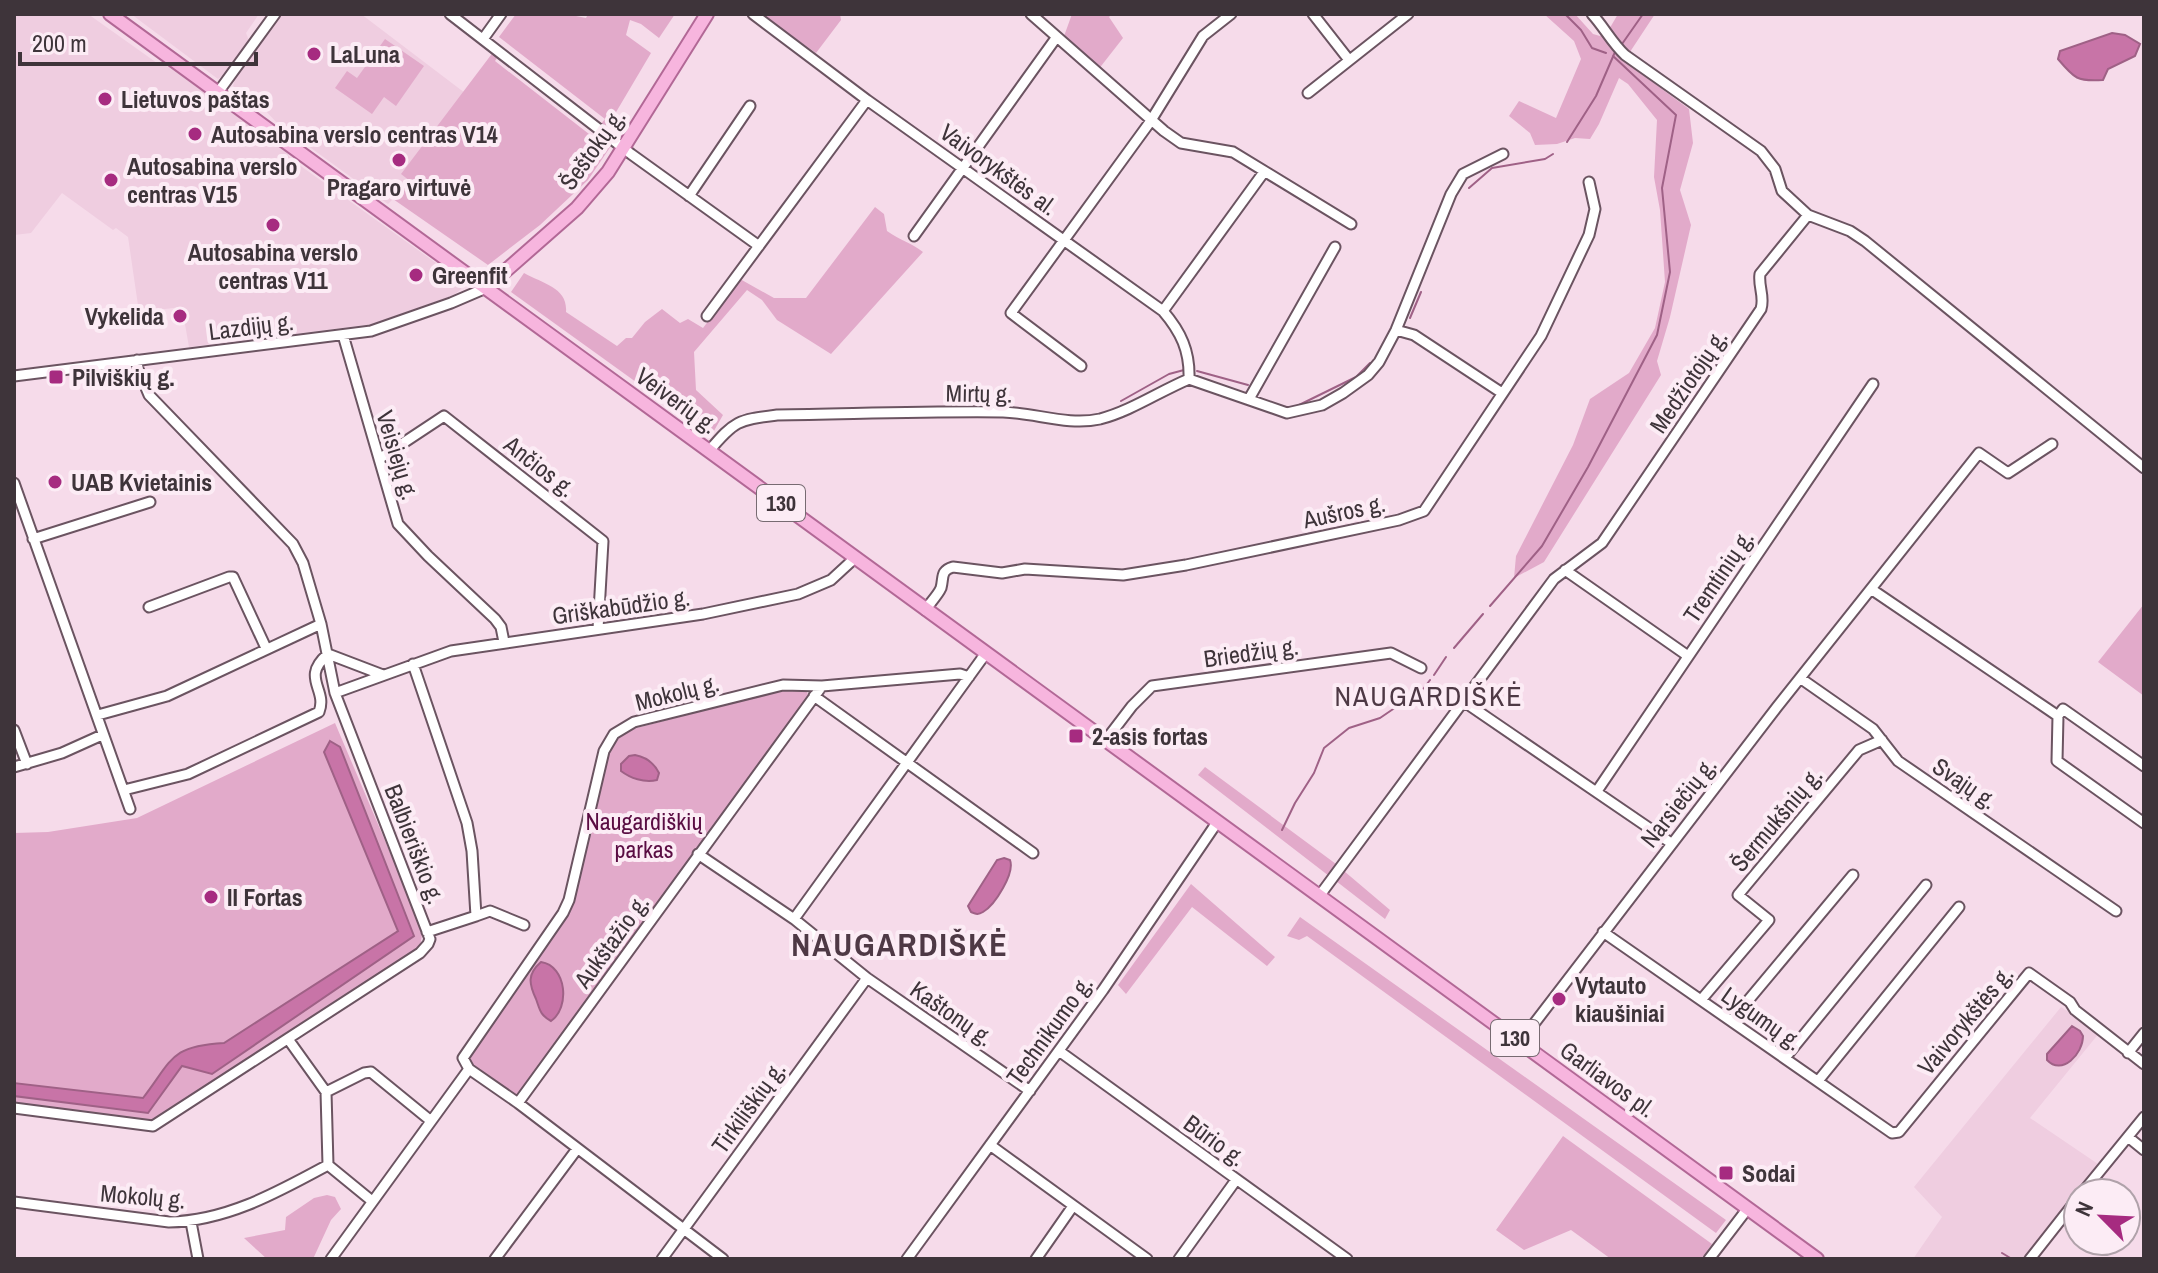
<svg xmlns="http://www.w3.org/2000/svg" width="2158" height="1273" viewBox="0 0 2158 1273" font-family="'Archivo Narrow',sans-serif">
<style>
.built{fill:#efcde0}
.green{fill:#e2aaca}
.water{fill:#c874a7;stroke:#9f6186;stroke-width:2}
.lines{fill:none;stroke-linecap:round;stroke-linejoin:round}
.stream{stroke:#9f6186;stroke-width:2}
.minor-casing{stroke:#6b5461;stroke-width:13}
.major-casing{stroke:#b26896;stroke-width:16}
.minor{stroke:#fff;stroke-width:9}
.major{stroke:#f7b5de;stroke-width:12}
.poi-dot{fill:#a62b80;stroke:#fcecf5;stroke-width:3}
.labels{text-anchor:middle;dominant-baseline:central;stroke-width:8;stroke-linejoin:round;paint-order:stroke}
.shield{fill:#fcecf5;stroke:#776b72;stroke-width:2}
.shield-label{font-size:22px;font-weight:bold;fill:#3e343a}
.poi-label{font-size:24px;font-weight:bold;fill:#3e343a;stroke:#fcecf5;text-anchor:start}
.street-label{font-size:24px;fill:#3e343a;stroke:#fcecf5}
.park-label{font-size:24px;fill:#5a0d43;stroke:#fcecf5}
.quarter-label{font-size:28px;letter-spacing:2px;fill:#4e3945;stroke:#fcecf5}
.district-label{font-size:32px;font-weight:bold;letter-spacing:2px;fill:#4e3945;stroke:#fcecf5}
</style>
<rect width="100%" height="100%" fill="#f6dbea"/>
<path class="built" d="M14,14H88L157,63L169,67L284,150L291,159L457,278L462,285L461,289L454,295L373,324L189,347L182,307L139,312L128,237L116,228L113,230L62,193L31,233L14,235Z
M131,14H259L246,33L249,41L228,72L218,79Z
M281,14H361L465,93L402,173L411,181L388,204L278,124L263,108L233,86L236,76Z
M2061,1007L2100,1032L2030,1118L2098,1164L2025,1259H1913L1942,1217L1914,1187Z"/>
<path class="green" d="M516,14H566L586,18L588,14H675L659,38L641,24L630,20L626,35L651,53L609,124L604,126L600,125L605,119L499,37Z
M761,14H840L841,20L816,53Z
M1072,14H1112L1109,17L1123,38L1098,70L1063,39Z
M1544,14H1575L1593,34L1600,36L1611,26L1618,14H1655L1624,61L1689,109L1693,143L1680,190L1691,225L1670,317L1657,361L1661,375L1544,562L1514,578L1516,556L1573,445L1590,399L1629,373L1655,328L1665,282L1660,210L1654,177L1657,120L1628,84L1619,78L1599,124L1590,139L1575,138L1557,144L1535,145L1530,133L1509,116L1519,101L1556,118L1581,59L1574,41Z
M385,39L424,66L396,106L384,97L372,114L335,88L347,71L357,78Z
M494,51L499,55L495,61L607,148L613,143L588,180L540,225L488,265L393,199L410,181L401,174Z
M875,207L884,214L887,231C899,240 912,243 923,252L831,354L777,320L762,300L747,290L694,352L696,390L723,415L711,436L511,292L524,273C544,284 568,288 566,312L617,346L626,338H632L645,322L662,309L680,323L688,319L703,328L740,279L774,298H806Z
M2144,604V696L2098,662Z
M786,689H805L809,696L807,703L521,1091L516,1095H511L470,1066L468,1060L471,1050L569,912L609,752L620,735L629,730Z
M335,723L423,930L420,947L152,1121L14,1104V833L48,832L137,818Z
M1205,767L1336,864L1329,876L1198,775Z
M1344,871L1390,910L1385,919L1336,881Z
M1191,884L1275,957L1267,966L1192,907L1126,994L1118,985Z
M1300,917L1726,1220L1716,1233L1307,936L1299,940L1287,936Z
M1563,1136L1712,1244L1701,1259H1611L1571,1230L1524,1250L1496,1230Z
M327,1195L335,1197L341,1209L331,1220L313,1259H267L244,1238L285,1230L286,1217L314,1198Z"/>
<path class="water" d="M2112,33L2125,35L2140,44L2135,56L2108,69L2103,80C2077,82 2074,78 2058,59L2060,51Z
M330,741L340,747L414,936L212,1074L182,1066L148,1113L14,1096V1083L143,1098C173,1059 170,1046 224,1043L398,931L324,752Z
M635,755C646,757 654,763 659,773L657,780C644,783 630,778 621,771V764L629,756Z
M1004,858L1010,860C1015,873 995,905 983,912C978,915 976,914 971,912L968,906L997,860Z
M541,962C567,966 570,1008 551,1021C540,1015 540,1010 536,999C529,984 527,974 541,962Z
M2072,1026L2080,1031L2083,1036C2083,1054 2062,1076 2047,1060V1054Z"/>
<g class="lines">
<path class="stream" d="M1565,14L1581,30L1592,48L1606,53
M1622,44L1643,14
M1567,142L1596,96L1615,52
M1469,188L1492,168L1545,159L1553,154
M1410,318L1421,292
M1197,371L1248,385
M1121,401L1169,374L1184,370
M1297,406L1356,377L1370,363
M1490,606L1542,546L1588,467L1657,335L1670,272L1662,188L1676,115L1613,56
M1454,648L1483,614
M1434,675L1446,657
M1282,830L1295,803L1314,773L1324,748L1349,728L1380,718L1424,688L1430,680
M2002,1253L2012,1259"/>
<g class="minor-casing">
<path id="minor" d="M450,14L631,154L759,246
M753,14L867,100L1163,311C1181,332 1190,351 1189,379
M1031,14L1164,131L1181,143L1233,152L1351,224
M1313,14L1349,60
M1592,14C1604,27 1612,43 1625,55L1761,151L1775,169L1782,191L1808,215L1850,231L1865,241L2144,468
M483,39L501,14
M219,91L275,14
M1308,93L1408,14
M689,196L750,106
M914,236L1056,38
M1163,311L1264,172
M707,316L867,100
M1396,330L1414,335L1502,393
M343,335L398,524L428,556L495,619L501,627L504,642
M1081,366L1011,313L1150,122L1203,36L1231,14
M14,376L371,331L451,303L486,288
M1249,399L1335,247
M709,451C735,420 738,420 777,415C853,414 928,411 1003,412C1036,413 1068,426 1100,419C1131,411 1160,391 1189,379L1287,413L1322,405L1343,393L1368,375L1379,362L1396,330L1451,194L1463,174L1503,154
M379,459L444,416L603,541L598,629
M14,483L130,809
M33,539L150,502
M1565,570L1688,656
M1871,589L2058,716L2057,761L2144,823
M149,607L229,577H233L266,648
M925,610C930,603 938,595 941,588C944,577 940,571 953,567L1002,573L1025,569L1123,575L1186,565L1399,520L1424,511L1541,336L1589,235L1595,209L1589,182
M413,664L467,823L472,851L476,916L427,932
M1800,678L1873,729L1898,761L2116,911
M335,693L451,651L703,614L798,594L831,580L856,557
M814,696L1033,853
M1463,701L1671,843
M98,715L167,696L321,624
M2058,716L2063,709L2144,766
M14,730L27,764
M1106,740L1132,706L1152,686L1391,653L1421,668
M14,767L62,753L102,735
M124,790L188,774L319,712C328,689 300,678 328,654L383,675
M1597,791L1873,384
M698,854L794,919L867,978L1030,1091
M1320,895L1554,579L1602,543L1761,309C1765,296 1758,287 1760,274L1808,215
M476,916L490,911L524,925
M794,919L986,653
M1603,932L1892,1133L1899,1132L2029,973L2070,1002L2075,1010L2144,1064
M1701,1000L1769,920L1738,895L1859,750L1882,740
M1731,1021L1853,875
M288,1039L326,1092
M1520,1042L1777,707L1979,453L2008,473L2052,444
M1059,1051L1347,1259
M2128,1053L2144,1033
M1785,1058L1926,885
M1818,1081L1959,907
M518,1103L822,686
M14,1108L153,1126L420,953L428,944L430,939L335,693L321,624L303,563L293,544L149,395L138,369L137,360
M2128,1137L2144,1150
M990,1145L1147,1259
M328,1165L372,1201
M2082,1193L2144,1117
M14,1202L169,1222C227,1221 278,1192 328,1165L326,1092L364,1073L371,1072L431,1121
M191,1222L198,1259
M331,1259L469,1069
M495,1259L577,1149
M662,1259L867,978
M723,1259L518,1103L469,1069L463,1058L563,913L569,900L604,751L614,734L634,722L783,685L822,686L960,674L969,677
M907,1259L1103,990L1218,821
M1036,1259L1073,1206
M1179,1259L1236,1180
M1709,1259L1748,1208
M2030,1259L2078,1198"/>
</g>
<g class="major-casing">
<path id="major" d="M110,14L1817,1259
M486,288L577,208L608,172L707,14"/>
</g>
<use href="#minor" class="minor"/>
<use href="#major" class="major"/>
</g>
<g class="poi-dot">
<circle cx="314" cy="54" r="8"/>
<circle cx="105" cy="99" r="8"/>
<circle cx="195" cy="134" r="8"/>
<circle cx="399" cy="160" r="8"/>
<circle cx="111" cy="180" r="8"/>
<circle cx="273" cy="225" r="8"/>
<circle cx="416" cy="275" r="8"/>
<circle cx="180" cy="316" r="8"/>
<rect x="48" y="369" width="16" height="16" rx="4"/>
<circle cx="55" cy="482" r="8"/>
<rect x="1068" y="728" width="16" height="16" rx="4"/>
<circle cx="211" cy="897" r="8"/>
<circle cx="1559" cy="999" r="8"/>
<rect x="1718" y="1165" width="16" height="16" rx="4"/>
</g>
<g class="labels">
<g class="shield">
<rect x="757" y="485" width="48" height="36" rx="6"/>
<rect x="1491" y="1020" width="48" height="36" rx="6"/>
</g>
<g class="shield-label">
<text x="781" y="503">130</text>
<text x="1515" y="1038">130</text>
</g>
<g class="poi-label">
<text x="330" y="54">LaLuna</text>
<text x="121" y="99">Lietuvos paštas</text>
<text x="211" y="134">Autosabina verslo centras V14</text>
<text x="127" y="166">Autosabina verslo<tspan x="127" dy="28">centras V15</tspan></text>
<text x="399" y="187" text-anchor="middle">Pragaro virtuvė</text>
<text x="273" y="252" text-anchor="middle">Autosabina verslo<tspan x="273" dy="28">centras V11</tspan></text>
<text x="432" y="275">Greenfit</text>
<text x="164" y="316" text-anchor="end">Vykelida</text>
<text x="72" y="377">Pilviškių g.</text>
<text x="71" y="482">UAB Kvietainis</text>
<text x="1092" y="736">2-asis fortas</text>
<text x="227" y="897">II Fortas</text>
<text x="1575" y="985">Vytauto<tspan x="1575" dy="28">kiaušiniai</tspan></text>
<text x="1742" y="1173">Sodai</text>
</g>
<g class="street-label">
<text transform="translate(592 149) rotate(-54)">Šeštokų g.</text>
<text transform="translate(999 169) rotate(36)">Vaivorykštės al.</text>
<text transform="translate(251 326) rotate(-7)">Lazdijų g.</text>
<text transform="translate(1688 381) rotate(-56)">Medžiotojų g.</text>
<text transform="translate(979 393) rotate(1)">Mirtų g.</text>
<text transform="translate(677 400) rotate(36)">Veiverių g.</text>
<text transform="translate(398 455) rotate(73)">Veisiejų g.</text>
<text transform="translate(540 466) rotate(38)">Ančios g.</text>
<text transform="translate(1344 511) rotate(-12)">Aušros g.</text>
<text transform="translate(1718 576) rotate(-56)">Tremtinių g.</text>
<text transform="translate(621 606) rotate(-8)">Griškabūdžio g.</text>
<text transform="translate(1251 652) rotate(-8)">Briedžių g.</text>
<text transform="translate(677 692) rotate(-14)">Mokolų g.</text>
<text transform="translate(1965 783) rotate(34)">Svajų g.</text>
<text transform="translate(1678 802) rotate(-52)">Narsiečių g.</text>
<text transform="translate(1776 819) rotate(-50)">Šermukšnių g.</text>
<text transform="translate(415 844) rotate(69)">Balbieriškio g.</text>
<text transform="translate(611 941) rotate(-54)">Aukštažio g.</text>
<text transform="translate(952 1013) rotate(35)">Kaštonų g.</text>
<text transform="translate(1762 1018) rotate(35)">Lygumų g.</text>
<text transform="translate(1965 1020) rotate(-50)">Vaivorykštės g.</text>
<text transform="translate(1049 1030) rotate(-54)">Technikumo g.</text>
<text transform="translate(1608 1079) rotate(36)">Garliavos pl.</text>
<text transform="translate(748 1107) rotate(-54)">Tirkiliškių g.</text>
<text transform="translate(1215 1140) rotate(36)">Būrio g.</text>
<text transform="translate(143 1196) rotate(5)">Mokolų g.</text>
</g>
<g class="park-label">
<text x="644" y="821">Naugardiškių<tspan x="644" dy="28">parkas</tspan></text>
</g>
<g class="quarter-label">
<text x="1429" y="696">NAUGARDIŠKĖ</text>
</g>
<g class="district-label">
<text x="900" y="944">NAUGARDIŠKĖ</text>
</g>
</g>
<rect width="2158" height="1273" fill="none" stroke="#3e343a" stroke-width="32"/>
<g transform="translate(2102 1217) rotate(294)"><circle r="38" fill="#fcecf5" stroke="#b0a2aa" stroke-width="2"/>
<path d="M0-6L14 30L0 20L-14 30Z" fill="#a62b80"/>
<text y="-12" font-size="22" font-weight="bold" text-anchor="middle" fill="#3e343a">N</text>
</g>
<path d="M20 52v12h236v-12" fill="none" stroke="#3e343a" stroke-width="4"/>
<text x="32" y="52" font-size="24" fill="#3e343a" stroke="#fcecf5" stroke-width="6" paint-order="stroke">200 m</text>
</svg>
